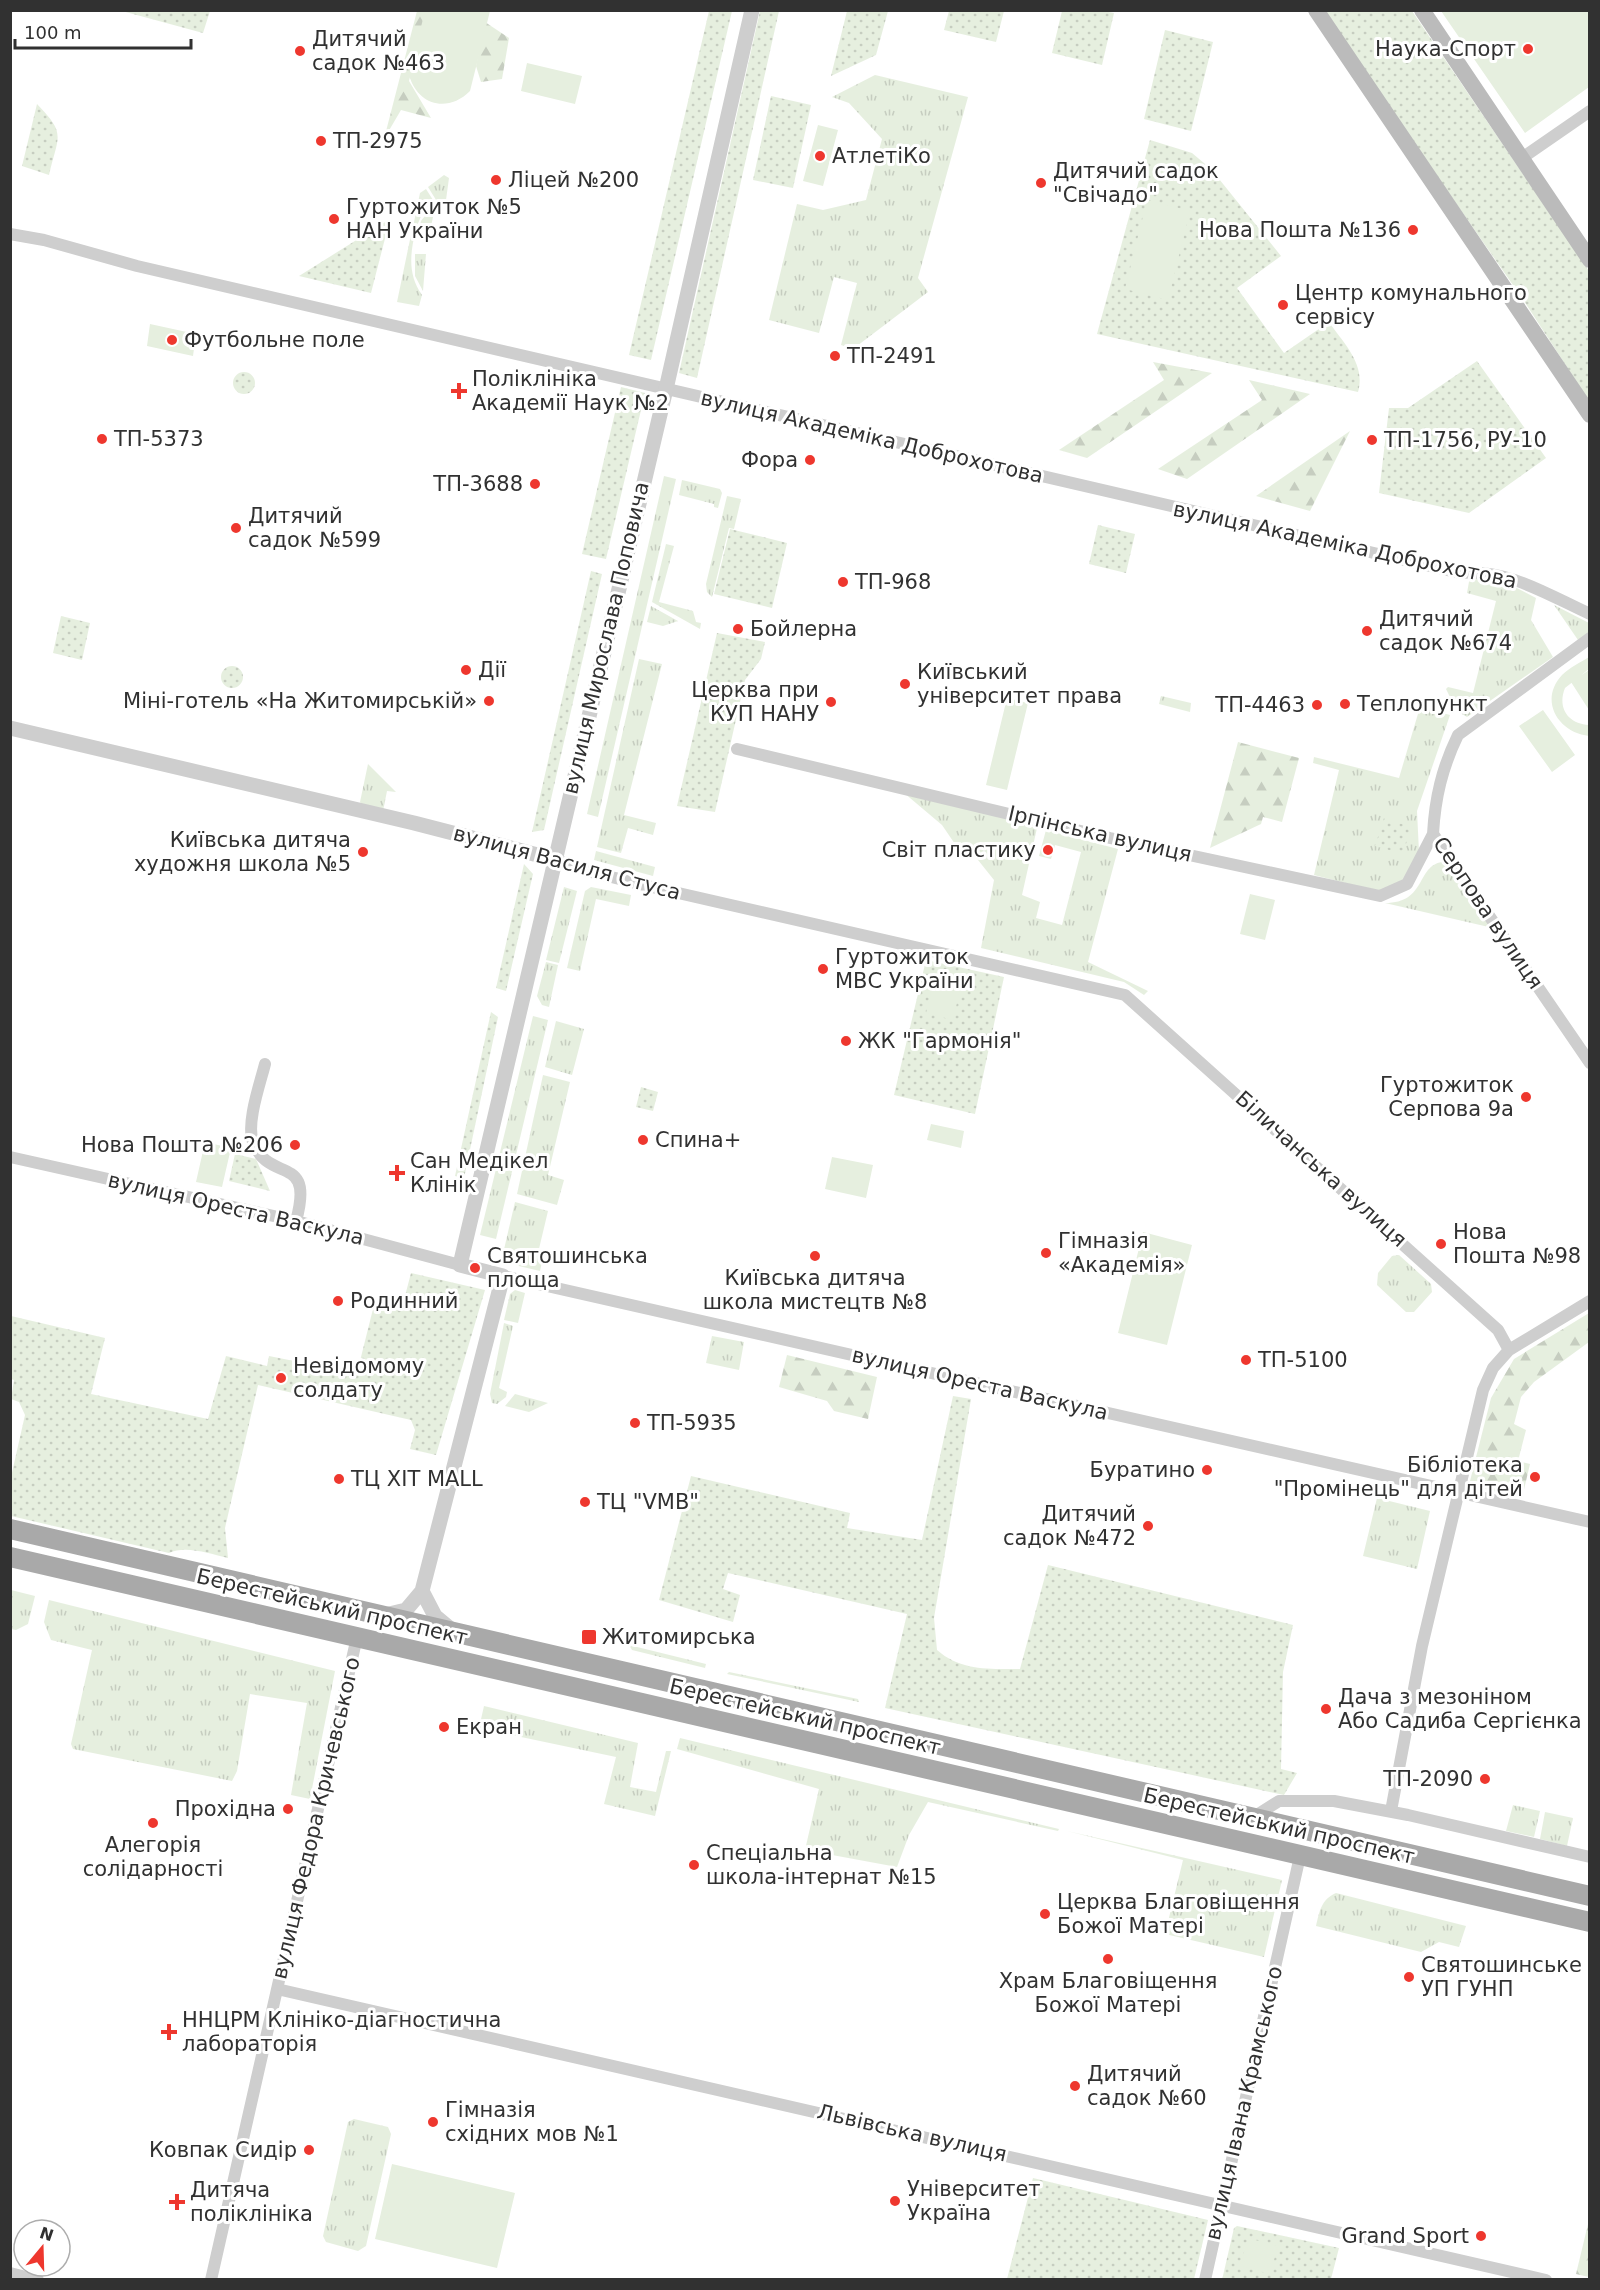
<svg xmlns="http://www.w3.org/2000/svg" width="1600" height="2290" viewBox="0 0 1600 2290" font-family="'DejaVu Sans',sans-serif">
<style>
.grass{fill:url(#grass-tufts)}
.forest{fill:url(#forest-firs)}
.park{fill:url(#park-dots)}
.garden{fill:#e6efdf}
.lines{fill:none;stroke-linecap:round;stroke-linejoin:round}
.minor{stroke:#cecece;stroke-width:12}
.tertiary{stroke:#cecece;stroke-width:15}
.secondary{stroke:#bbb;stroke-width:16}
.primary{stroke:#a9a9a9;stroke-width:20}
.poi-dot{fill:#ee372e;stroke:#fff;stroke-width:2}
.labels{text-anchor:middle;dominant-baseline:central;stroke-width:6;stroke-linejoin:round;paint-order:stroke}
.poi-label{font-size:21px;fill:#313131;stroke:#fff;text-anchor:start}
.street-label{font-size:21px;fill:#313131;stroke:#fff}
</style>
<defs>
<pattern id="grass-tufts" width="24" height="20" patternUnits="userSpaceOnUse" patternTransform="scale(1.5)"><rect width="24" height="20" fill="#e6efdf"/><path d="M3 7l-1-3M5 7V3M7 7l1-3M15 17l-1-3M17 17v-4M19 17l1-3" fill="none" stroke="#c6cdc0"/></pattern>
<pattern id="forest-firs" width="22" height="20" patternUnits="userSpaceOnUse" patternTransform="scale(1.5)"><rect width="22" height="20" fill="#e6efdf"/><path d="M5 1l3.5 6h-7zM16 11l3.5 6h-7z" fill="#c6cdc0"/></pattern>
<pattern id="park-dots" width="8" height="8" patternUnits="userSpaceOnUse" patternTransform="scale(1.5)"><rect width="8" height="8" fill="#e6efdf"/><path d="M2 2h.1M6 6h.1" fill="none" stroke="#c6cdc0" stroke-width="1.8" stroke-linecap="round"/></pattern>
</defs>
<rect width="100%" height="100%" fill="#fff"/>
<path class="grass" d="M875,75L968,97L918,278L928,292L853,349L841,345L857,283L834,277L819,333L769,320L797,204L823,210L866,200L882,139L849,103L832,97Z
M444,175L449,178L446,200L441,208L428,187Z
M426,189L433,200L422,214L416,228L413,227L420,193Z
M435,203L438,209L435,208L430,231L419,229L421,221Z
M412,230L415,233C410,255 408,275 422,295L419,306L397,302Z
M415,254H426L423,291L415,276Z
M664,476L676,479L598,817L587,814Z
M682,480L720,489L722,493L718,508L714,507V504L679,495Z
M727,496L741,499L734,529L729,528L712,597L707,592L706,584Z
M666,544L674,546L659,602L693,611L696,622L701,623L700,629L652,602Z
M1470,576L1503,581L1536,598L1531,620L1553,657L1467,717L1457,711L1446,689L1448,687L1473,693L1496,601L1467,593Z
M1554,605L1589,623V633L1578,640Z
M651,606L678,621L663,626L647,622Z
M639,659L662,664L624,815L656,823L653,835L628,828L621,853L597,847Z
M1161,696L1191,703L1190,712L1159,704Z
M1420,707L1450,715L1417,811L1419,852L1408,877L1380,892L1314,875L1339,770L1313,763L1314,757L1399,778Z
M368,764L396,792L387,791L383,811L363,807L360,802Z
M897,787L1037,828L1022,895L1040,902L1036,918L1062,925L1081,852L1055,845L1051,859L1039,856L1046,830L1118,849L1088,962L1148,991L1144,995L1124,982L981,948L994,880L974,855L957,847L942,825Z
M596,851L655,867L653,876L594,860Z
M1442,862L1449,866L1493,928L1385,903C1427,903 1416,866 1442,862Z
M564,887L577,891L559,963L546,960Z
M591,887L631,895L629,906L596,899L580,971L567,968L585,891Z
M546,962L558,965L549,1007L542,1005L537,996Z
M533,1016L548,1020L496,1239L480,1235Z
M556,1021L584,1029L572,1075L545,1067Z
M543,1075L570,1082L548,1175L564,1180L557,1205L517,1194Z
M515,1202L548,1211L538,1253L542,1262L540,1271L506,1263L502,1258Z
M1399,1255L1431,1284L1432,1292L1414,1312H1406L1377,1285L1378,1273L1392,1256Z
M515,1290L525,1293L518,1323L504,1320L510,1294Z
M504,1323L513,1326L499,1388L507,1392L506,1397L497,1404L492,1403L490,1394Z
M712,1336L744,1342L739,1370L706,1363Z
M515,1394L548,1403L529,1412L505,1406Z
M1377,1498L1430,1511L1417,1569L1363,1556Z
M11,1590L35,1596L28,1624L16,1630L11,1629Z
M49,1600L335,1671L310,1799L291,1795L307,1703L250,1694L237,1771L232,1781L73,1749L71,1744L92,1650L51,1640L44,1622Z
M629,1645L706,1664L705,1668L632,1650Z
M729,1672L858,1699L859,1702L727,1674Z
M484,1706L638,1743L630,1787L656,1792L666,1751H671L655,1816L604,1804L616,1757L479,1728Z
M680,1738L1059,1829L1058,1831L928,1802L909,1835L897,1867L805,1850L819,1789L677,1749Z
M1513,1805L1540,1811L1534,1837L1506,1831Z
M1545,1812L1573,1818L1567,1846L1540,1839Z
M1067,1831L1282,1880L1264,1957L1165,1934L1183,1860Z
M1336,1893L1466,1926L1459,1947L1439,1942L1421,1952L1316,1926C1320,1910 1321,1900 1336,1893Z
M354,2119L388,2127L391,2134L366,2246L358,2251L326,2242L323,2236L348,2122Z"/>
<path class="forest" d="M417,11H427L409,81L431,118L401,110L384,139Z
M485,22L509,38L502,79L481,82L476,66Z
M1153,362L1212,373L1087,458L1059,450L1164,380Z
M1249,380L1310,394L1187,479L1158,469L1262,400Z
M1350,431L1310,511L1256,496Z
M1238,742L1299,758L1282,822L1263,817L1261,824L1210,848Z
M1589,1313V1342L1534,1382L1521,1397L1514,1424L1526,1430L1518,1461L1530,1464L1522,1498L1469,1485L1491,1398L1514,1359Z
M787,1355L877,1377L868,1419L834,1411L827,1401L779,1387Z
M1589,2220V2277L1576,2274Z"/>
<path class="park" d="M122,11L210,10V11L203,33Z
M709,11H732L651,360L629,355Z
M760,11H779L697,378L679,373Z
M847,11H888L876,55L831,76Z
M949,11H1004L996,42L944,30Z
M1103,11L1114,13L1102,65L1052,53L1062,11Z
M1322,11H1412L1589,271V401L1522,298Z
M1165,30L1213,42L1191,131L1144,119Z
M771,96L811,105L793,188L753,180Z
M37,104C67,135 58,135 49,175L22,166Z
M1150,140L1192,153L1211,169L1281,256L1237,288L1284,353L1329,322C1344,344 1366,364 1358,392L1097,334Z
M390,219L371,293L299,276Z
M1477,361L1546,458L1469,513L1379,493L1389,408H1408Z
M233 383a11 11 0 1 1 22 0a11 11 0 1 1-22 0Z
M621,387L645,393L606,559L582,554Z
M1098,525L1135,534L1126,573L1089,564Z
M730,529L787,543L772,608L714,594Z
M591,571L602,574L544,830L532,832Z
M61,616L90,623L82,660L53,653Z
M717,633L765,642L761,659L745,680L715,812L677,806Z
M221 677a11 11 0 1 1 22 0a11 11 0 1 1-22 0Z
M1384,818L1411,827L1403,854L1375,846Z
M524,864L533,874L506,991L496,988Z
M926,960L1004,977L975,1114L894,1095Z
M491,1012L498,1017L464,1178L455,1176Z
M641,1087L658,1092L653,1111L636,1107Z
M235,1154L256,1159L270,1191L229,1181Z
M411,1273L485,1290L436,1455L410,1449L415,1430L411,1420L258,1385L225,1528L228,1558C210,1554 186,1545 169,1553L11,1516V1477L25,1415L19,1402L11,1399L14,1380L11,1379V1316L105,1338L91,1394L208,1419L226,1356L267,1366L269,1356L324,1367L358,1369L373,1309L390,1294L405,1296Z
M953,1396L971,1399L934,1618L937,1650C961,1671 989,1669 1020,1669L1048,1565L1293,1625L1283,1672L1281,1769L1297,1773L1284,1795L885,1708L907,1614L728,1573L723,1589L740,1595L733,1622L659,1600L691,1476L850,1513L847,1528L922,1540Z
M1033,2178L1208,2220L1194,2279H1007Z
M1237,2226L1339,2248L1331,2279L1222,2280L1234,2228Z"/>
<path class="garden" d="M425,11H490L470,91C448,113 418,106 409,75Z
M1441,11H1589V87L1525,133Z
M527,63L582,76L575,104L521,91Z
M818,125L838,130L823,186L803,181Z
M1147,200L1190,211L1168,300L1125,289Z
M150,324L196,334L193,356L147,346Z
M1589,657V669L1565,688C1557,708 1568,724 1589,725V736C1559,733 1538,701 1562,675C1569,668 1581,662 1589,657Z
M1589,670V710L1571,682Z
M1007,698L1028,703L1007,790L986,785Z
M1543,710L1575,755L1552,772L1519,726Z
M1250,894L1275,900L1265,940L1240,934Z
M935,974L962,981L953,1020L926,1013Z
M931,1124L964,1131L961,1148L927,1140Z
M205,1142L231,1148L222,1187L196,1182Z
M832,1157L873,1165L866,1198L825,1189Z
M1143,1232L1192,1245L1167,1345L1118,1333Z
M392,2164L515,2193L497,2268L375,2239Z
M1248,2238L1278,2246L1270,2274L1240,2266Z"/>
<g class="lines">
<path class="minor" d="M1522,158L1590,111
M10,234L44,240L137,266L1460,573C1507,568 1548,595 1590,614
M1590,638L1458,735C1442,768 1435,798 1433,834L1590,1063
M737,749L1110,838L1380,896L1407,884L1433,834
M553,859L587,871L652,887L1125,995L1498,1330L1509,1350
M265,1064C260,1084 246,1123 253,1142C269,1185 315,1152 296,1221
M10,1157L296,1221L460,1265
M503,1276L1590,1522
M1391,1811L1422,1646L1483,1390L1493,1368L1509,1350L1590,1301
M1252,1818L1279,1801H1334L1408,1815L1590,1857
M277,1989L1546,2280
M10,2273L38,2280
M211,2280L357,1637
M1205,2280L1300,1856"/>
<path class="tertiary" d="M10,728L414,823L553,859
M422,1591L435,1616L453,1631
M385,1615L406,1610L422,1591L503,1276L460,1265L666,389L752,10"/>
<path class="secondary" d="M1316,10L1590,415
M1422,10L1590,260"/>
<path class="primary" d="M10,1529L1590,1896
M10,1557L1590,1922"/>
</g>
<g class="poi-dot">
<circle cx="1528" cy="49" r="6"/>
<circle cx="300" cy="51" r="6"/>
<circle cx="321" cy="141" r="6"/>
<circle cx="820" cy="156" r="6"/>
<circle cx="496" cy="180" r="6"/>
<circle cx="1041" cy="183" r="6"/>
<circle cx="334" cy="219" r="6"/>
<circle cx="1413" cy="230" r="6"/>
<circle cx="1283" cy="305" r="6"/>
<circle cx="172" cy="340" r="6"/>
<circle cx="835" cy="356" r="6"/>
<path d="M456 382h6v6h6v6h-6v6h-6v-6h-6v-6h6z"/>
<circle cx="102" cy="439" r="6"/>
<circle cx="1372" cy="440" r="6"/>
<circle cx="810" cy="460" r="6"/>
<circle cx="535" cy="484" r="6"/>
<circle cx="236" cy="528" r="6"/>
<circle cx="843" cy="582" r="6"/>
<circle cx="738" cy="629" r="6"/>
<circle cx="1367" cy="631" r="6"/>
<circle cx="466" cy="670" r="6"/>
<circle cx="905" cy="684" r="6"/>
<circle cx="489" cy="701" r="6"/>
<circle cx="831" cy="702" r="6"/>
<circle cx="1345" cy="704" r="6"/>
<circle cx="1317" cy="705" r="6"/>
<circle cx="1048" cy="850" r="6"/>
<circle cx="363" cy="852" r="6"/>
<circle cx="823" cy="969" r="6"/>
<circle cx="846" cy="1041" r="6"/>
<circle cx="1526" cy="1097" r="6"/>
<circle cx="643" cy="1140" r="6"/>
<circle cx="295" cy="1145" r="6"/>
<path d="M394 1164h6v6h6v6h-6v6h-6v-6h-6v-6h6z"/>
<circle cx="1441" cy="1244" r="6"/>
<circle cx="1046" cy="1253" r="6"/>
<circle cx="815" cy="1256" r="6"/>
<circle cx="475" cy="1268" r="6"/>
<circle cx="338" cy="1301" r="6"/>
<circle cx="1246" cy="1360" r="6"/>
<circle cx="281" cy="1378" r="6"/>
<circle cx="635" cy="1423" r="6"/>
<circle cx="1207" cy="1470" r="6"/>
<circle cx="1535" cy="1477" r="6"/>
<circle cx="339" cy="1479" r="6"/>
<circle cx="585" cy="1502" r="6"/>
<circle cx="1148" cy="1526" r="6"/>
<rect x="581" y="1629" width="16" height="16" rx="3"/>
<circle cx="1326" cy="1709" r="6"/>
<circle cx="444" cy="1727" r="6"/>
<circle cx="1485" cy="1779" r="6"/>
<circle cx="288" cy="1809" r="6"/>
<circle cx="153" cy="1823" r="6"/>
<circle cx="694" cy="1865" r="6"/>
<circle cx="1045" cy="1914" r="6"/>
<circle cx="1108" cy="1959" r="6"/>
<circle cx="1409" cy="1977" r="6"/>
<path d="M166 2023h6v6h6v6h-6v6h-6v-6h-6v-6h6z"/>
<circle cx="1075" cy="2086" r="6"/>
<circle cx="433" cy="2122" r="6"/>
<circle cx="309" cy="2150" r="6"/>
<circle cx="895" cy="2201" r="6"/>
<path d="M174 2193h6v6h6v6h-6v6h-6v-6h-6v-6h6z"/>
<circle cx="1481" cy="2236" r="6"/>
</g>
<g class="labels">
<g class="poi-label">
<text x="312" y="39">Дитячий<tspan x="312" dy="24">садок №463</tspan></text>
<text x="1516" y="49" text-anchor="end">Наука-Спорт</text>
<text x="333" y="141">ТП-2975</text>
<text x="832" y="156">АтлетіКо</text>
<text x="1053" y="171">Дитячий садок<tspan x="1053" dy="24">"Свічадо"</tspan></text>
<text x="508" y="180">Ліцей №200</text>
<text x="346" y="207">Гуртожиток №5<tspan x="346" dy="24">НАН України</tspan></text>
<text x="1401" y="230" text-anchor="end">Нова Пошта №136</text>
<text x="1295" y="293">Центр комунального<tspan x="1295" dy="24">сервісу</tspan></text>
<text x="184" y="340">Футбольне поле</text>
<text x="847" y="356">ТП-2491</text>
<text x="472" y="379">Поліклініка<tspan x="472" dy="24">Академії Наук №2</tspan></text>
<text x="114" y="439">ТП-5373</text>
<text x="1384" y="440">ТП-1756, РУ-10</text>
<text x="798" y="460" text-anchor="end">Фора</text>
<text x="523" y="484" text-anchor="end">ТП-3688</text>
<text x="248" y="516">Дитячий<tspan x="248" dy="24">садок №599</tspan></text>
<text x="855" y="582">ТП-968</text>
<text x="1379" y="619">Дитячий<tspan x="1379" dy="24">садок №674</tspan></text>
<text x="750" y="629">Бойлерна</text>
<text x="478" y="670">Дії</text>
<text x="917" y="672">Київський<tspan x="917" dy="24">університет права</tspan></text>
<text x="819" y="690" text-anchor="end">Церква при<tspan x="819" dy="24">КУП НАНУ</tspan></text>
<text x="477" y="701" text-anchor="end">Міні-готель «На Житомирській»</text>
<text x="1357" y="704">Теплопункт</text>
<text x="1305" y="705" text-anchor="end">ТП-4463</text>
<text x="351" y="840" text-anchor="end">Київська дитяча<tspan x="351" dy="24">художня школа №5</tspan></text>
<text x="1036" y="850" text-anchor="end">Світ пластику</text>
<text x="835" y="957">Гуртожиток<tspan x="835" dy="24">МВС України</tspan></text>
<text x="858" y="1041">ЖК "Гармонія"</text>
<text x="1514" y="1085" text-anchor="end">Гуртожиток<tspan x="1514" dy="24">Серпова 9а</tspan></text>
<text x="655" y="1140">Спина+</text>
<text x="283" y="1145" text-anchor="end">Нова Пошта №206</text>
<text x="410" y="1161">Сан Медікел<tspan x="410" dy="24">Клінік</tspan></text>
<text x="1453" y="1232">Нова<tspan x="1453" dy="24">Пошта №98</tspan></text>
<text x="1058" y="1241">Гімназія<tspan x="1058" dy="24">«Академія»</tspan></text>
<text x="487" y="1256">Святошинська<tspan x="487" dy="24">площа</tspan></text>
<text x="815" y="1278" text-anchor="middle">Київська дитяча<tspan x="815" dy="24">школа мистецтв №8</tspan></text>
<text x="350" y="1301">Родинний</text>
<text x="1258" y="1360">ТП-5100</text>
<text x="293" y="1366">Невідомому<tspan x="293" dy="24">солдату</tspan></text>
<text x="647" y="1423">ТП-5935</text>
<text x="1523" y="1465" text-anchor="end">Бібліотека<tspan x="1523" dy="24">"Промінець" для дітей</tspan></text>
<text x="1195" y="1470" text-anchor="end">Буратино</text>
<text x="351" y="1479">ТЦ ХІТ MALL</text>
<text x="597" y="1502">ТЦ "VMB"</text>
<text x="1136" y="1514" text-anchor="end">Дитячий<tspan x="1136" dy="24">садок №472</tspan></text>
<text x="602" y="1637">Житомирська</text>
<text x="1338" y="1697">Дача з мезоніном<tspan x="1338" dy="24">Або Садиба Сергієнка</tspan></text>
<text x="456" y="1727">Екран</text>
<text x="1473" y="1779" text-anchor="end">ТП-2090</text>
<text x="276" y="1809" text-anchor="end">Прохідна</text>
<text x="153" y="1845" text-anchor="middle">Алегорія<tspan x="153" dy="24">солідарності</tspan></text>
<text x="706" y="1853">Спеціальна<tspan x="706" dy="24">школа-інтернат №15</tspan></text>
<text x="1057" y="1902">Церква Благовіщення<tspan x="1057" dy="24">Божої Матері</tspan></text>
<text x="1421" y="1965">Святошинське<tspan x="1421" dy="24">УП ГУНП</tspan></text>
<text x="1108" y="1981" text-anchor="middle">Храм Благовіщення<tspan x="1108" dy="24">Божої Матері</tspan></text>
<text x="182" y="2020">ННЦРМ Клініко-діагностична<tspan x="182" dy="24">лабораторія</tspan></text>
<text x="1087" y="2074">Дитячий<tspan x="1087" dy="24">садок №60</tspan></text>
<text x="445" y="2110">Гімназія<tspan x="445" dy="24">східних мов №1</tspan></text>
<text x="297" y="2150" text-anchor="end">Ковпак Сидір</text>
<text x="907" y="2189">Університет<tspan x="907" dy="24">Україна</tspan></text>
<text x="190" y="2190">Дитяча<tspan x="190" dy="24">поліклініка</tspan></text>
<text x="1469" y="2236" text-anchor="end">Grand Sport</text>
</g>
<g class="street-label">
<text transform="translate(872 437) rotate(13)">вулиця Академіка Доброхотова</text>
<text transform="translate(1345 545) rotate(12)">вулиця Академіка Доброхотова</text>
<text transform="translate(606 638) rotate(-77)">вулиця Мирослава Поповича</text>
<text transform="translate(1100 834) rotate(13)">Ірпінська вулиця</text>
<text transform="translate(567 863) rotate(15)">вулиця Василя Стуса</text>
<text transform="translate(1488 913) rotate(56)">Серпова вулиця</text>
<text transform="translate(1321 1169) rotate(42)">Біличанська вулиця</text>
<text transform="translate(236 1209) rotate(13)">вулиця Ореста Васкула</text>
<text transform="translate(980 1384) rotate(13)">вулиця Ореста Васкула</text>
<text transform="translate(332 1607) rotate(13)">Берестейський проспект</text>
<text transform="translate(805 1717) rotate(13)">Берестейський проспект</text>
<text transform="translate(316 1818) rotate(-77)">вулиця Федора Кричевського</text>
<text transform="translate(1279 1826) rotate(13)">Берестейський проспект</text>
<text transform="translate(1244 2103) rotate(-77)">вулиця Івана Крамського</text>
<text transform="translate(912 2133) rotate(13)">Львівська вулиця</text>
</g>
</g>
<rect width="1600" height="2290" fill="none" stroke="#313131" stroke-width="24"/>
<g transform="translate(42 2248) rotate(19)"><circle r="28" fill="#ffffff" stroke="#adadad" stroke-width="1.5"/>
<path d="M0-4.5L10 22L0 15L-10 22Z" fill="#ee372e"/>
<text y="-9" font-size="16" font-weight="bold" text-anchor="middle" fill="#313131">N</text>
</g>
<path d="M15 39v9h176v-9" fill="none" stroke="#313131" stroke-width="3"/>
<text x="24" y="39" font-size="18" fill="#313131" stroke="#ffffff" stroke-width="4.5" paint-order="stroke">100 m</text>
</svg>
